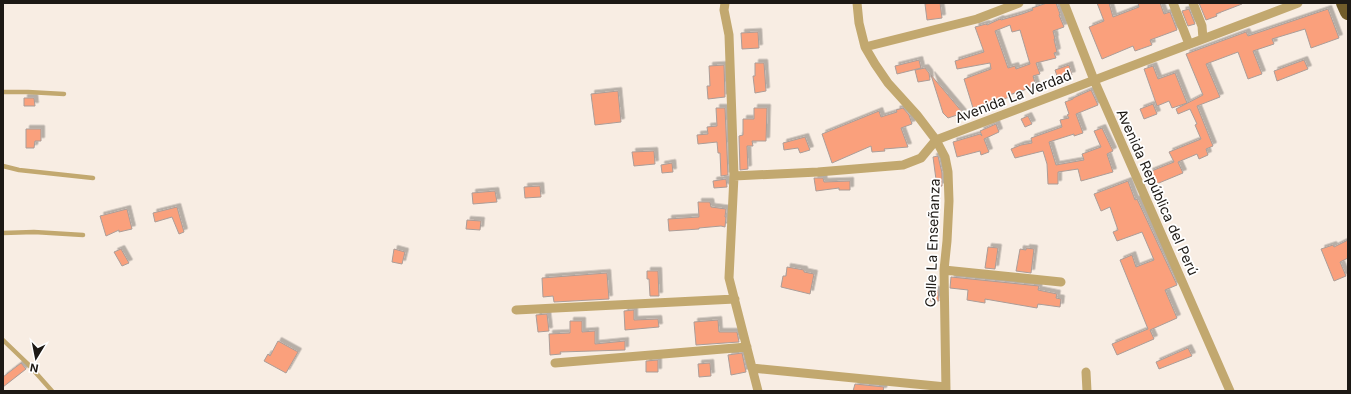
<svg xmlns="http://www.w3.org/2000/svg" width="1351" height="394" viewBox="0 0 1351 394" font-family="Inter,sans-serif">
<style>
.building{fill:#faa07b;stroke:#ab9d98;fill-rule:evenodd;filter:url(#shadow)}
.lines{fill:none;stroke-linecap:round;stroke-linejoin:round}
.lane{stroke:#c2a86f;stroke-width:4.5}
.street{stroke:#c2a86f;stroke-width:9}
.highway{stroke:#715c2b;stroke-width:16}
.labels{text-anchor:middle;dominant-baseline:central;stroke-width:3.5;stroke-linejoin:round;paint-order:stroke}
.street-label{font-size:14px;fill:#1d1915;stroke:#fff}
</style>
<defs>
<filter id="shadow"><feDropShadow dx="3.5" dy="-3.5" stdDeviation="0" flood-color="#0004"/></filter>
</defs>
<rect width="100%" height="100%" fill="#f8ede3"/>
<path class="building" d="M931,3H940L942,18L927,20L925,4Z
M1047,3H1056L1060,14L1059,15L1064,27L1053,31L1055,39H1054L1057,52L1054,53L1056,58L1036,63L1040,74L1033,76L1036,86L1009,95L1010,97L973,108L964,79L991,69L990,63L957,69L955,61L984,52L975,27L986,24L987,25L1000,19L1001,20L1022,14L1033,10L1032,8ZM1010,25L1012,32L1020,30L1030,64L1016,69L1015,66L1008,68L995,31Z
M1097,3H1109L1113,17L1139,7L1138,3H1160L1164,14L1170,12L1177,30L1150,40L1152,45L1135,51L1133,46L1102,59L1089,27L1104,21Z
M1199,3H1242V4L1216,14L1217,16L1206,20Z
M1189,9L1195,24L1188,26L1182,11Z
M1328,9L1339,38L1311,48L1305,29L1272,39L1274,44L1253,51L1262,74L1248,79L1238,52L1206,64L1220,97L1197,106L1213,146L1206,149L1208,155L1199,159L1197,154L1178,162L1183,173L1154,185L1149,172L1174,162L1169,152L1201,139L1195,125L1197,124L1190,109L1178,114L1176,109L1203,95L1186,54L1246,32L1248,36Z
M758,32L759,48L742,49L741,33Z
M919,60L921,68L897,74L895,66Z
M1304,60L1308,69L1277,81L1274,71Z
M755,63H764L766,91L755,93L753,76H755Z
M724,65L725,97L708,99L707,86H710L709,66Z
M1069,65L1072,75L1058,79L1055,70Z
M1153,66L1158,79L1175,73L1187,103L1172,108L1169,101L1157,106L1144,69Z
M925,68L929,73L930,80L918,82L915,70Z
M931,75L963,113L948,118L943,113Z
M1091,90L1098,105L1076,114L1083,133L1074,136V134L1049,142L1056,165L1084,160L1082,154L1101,147L1094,131L1102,128L1113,151L1107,154L1113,172L1081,181L1078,169L1058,172V184H1048L1047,164L1043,151L1015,158L1011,149L1021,145L1032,143L1031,138L1062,127L1060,120L1069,118L1067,115L1069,114L1065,102L1073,99V98Z
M618,91L621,122L595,125L591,94Z
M24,98H34L35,106H24Z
M1153,104L1157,114L1144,119L1140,109Z
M716,108H725L728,175L721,176L720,153H718L717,142L698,144L697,135L708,134L707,127L717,126Z
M754,108H767L766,141H752L753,146H747L748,169L740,170L739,136L743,135V119H754Z
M903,108L909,115L912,124L901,128L908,147L884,149L885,151L872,152L871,146L832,163L822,134L879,111L881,117L897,112L896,110Z
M1028,116L1032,124L1025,127L1021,119Z
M996,124L999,132L984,139L989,152L981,155L980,151L957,157L953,142L980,134L982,136L980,131Z
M26,129H41V141H35L34,148H26Z
M805,137L810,150L800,153L798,148L784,150L783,143Z
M654,151L655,164L634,166L632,152Z
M938,156L942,173V186L937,187L933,157Z
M672,163L673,172L662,173L661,165Z
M814,178H823L824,182L850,181V190H839V188L816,191Z
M726,179L727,187L714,188L713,181Z
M1128,181L1135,200L1137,199L1177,285L1165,290L1177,318L1150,330L1154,339L1117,355L1112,344L1148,329L1120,260L1132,255L1136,267L1154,260L1142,232L1117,241L1113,232L1118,230L1110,207L1101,211L1094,194Z
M540,186L541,197L525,198L524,187Z
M495,191L497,202L473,204L472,193Z
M698,202H710L711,207L726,209L725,217H726L725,227L721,226L699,228V229L669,231L668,219L699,217Z
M177,207L184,232L179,234L172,217L155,222L153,213Z
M127,209L132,229L119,232V230L106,236L100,216Z
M467,220L481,221L480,230L466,229Z
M1348,240V258L1340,262L1346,276L1334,281L1321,249L1333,245L1334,247Z
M988,247L998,248L995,269L985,268Z
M1026,248L1034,249L1031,273L1016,271L1020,249L1026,250Z
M121,249L129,263L122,266L114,252Z
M394,249L405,252L402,264L392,262Z
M787,267L804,270V272L814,274L810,294L781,287L783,276H786Z
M647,271H658L659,296H650L649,279H647Z
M607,273L609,299L554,302L553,296L543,297L542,278Z
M951,277L1039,286L1038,290L1057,294L1056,298L1061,299L1060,307L1038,304L1037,308L985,299V303L967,300L968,290L950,288Z
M930,290H938L939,301H930Z
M634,310V320L658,319L659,327L625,330L624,311Z
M547,314L549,331L538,332L536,315Z
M718,320L719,332H737L739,342L696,345L694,322Z
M570,321H582V332L595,331V344L625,341V350L560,352L561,354L550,355L549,334L570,333Z
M278,341L298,352L286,373L264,361L268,354L270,356Z
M1188,348L1192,356L1159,369L1156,362Z
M742,353L746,372L731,375L728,355Z
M658,360V372H646V361Z
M21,363L26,369L3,387V377Z
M710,363L711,376L699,377L698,364Z
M855,384L884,387L883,391H853Z"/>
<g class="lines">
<path class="lane" d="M3,92H28L64,94
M3,166L19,170L93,178
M3,233L34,232L83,235
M3,340L28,364L52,391"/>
<path class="street" d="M725,3L724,10L729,35L734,176L729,278L758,391
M857,3L859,23L865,47L875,64L888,83L917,115L936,140L945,157L948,172L949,201L947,241L944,270L946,391
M1064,3L1094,80L1230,391
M1173,3L1189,44
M1193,3L1202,26L1203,39
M865,47L977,19L1019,3
M734,176L818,172L903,165L921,158L936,140L1298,3
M944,270L1061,282
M516,310L735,299
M555,363L747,347
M752,368L946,387
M1086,372L1087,391"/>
<path class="highway" d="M1344,3L1348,12"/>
</g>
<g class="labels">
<g class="street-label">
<text transform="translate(1013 96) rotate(-21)">Avenida La Verdad</text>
<text transform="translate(1158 192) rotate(66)">Avenida República del Perú</text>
<text transform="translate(932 243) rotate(-88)">Calle La Enseñanza</text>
</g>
</g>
<rect width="1351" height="394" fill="none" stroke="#1d1915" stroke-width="8"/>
<g transform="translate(36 358) rotate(190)" stroke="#ffffff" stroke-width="3" paint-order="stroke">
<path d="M0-3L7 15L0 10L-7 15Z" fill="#1d1915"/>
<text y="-6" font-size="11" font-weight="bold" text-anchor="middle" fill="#1d1915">N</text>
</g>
</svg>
